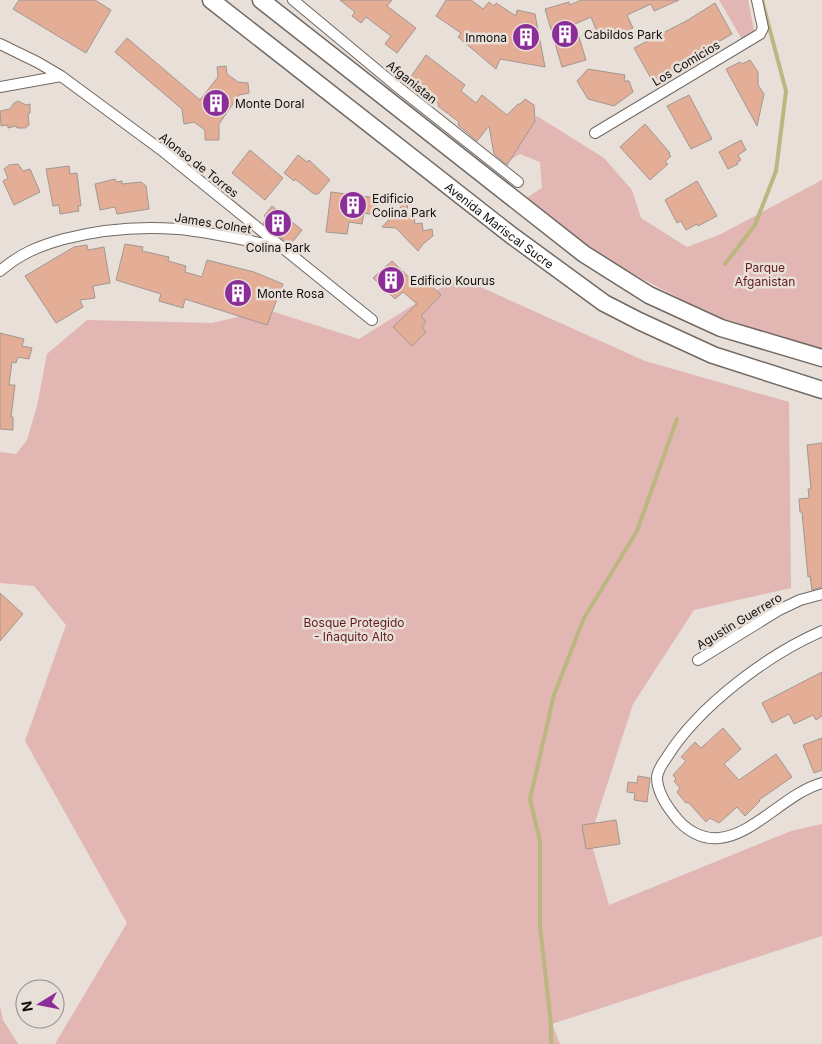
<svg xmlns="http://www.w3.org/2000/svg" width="822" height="1044" viewBox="0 0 822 1044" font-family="Inter,sans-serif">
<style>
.green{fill:#e1b6b3}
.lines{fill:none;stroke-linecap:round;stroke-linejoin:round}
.stream{stroke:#bcb781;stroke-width:4}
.building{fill:#e4ad96;stroke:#a19793}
.minor-casing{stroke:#716963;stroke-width:12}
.primary-casing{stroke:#716963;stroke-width:19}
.minor{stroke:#fff;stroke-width:10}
.primary{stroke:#fff;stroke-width:16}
.labels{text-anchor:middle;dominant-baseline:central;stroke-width:5;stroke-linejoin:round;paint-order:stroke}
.poi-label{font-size:12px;fill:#120f0d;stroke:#e8dfd8;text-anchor:start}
.street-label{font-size:12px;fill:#120f0d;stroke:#e8dfd8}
.park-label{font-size:12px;fill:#621b1d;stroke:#e8dfd8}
</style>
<rect width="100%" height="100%" fill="#e8dfd8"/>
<path class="green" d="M719,0H748L755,35L743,41Z
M537,116L604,158L632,190L641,218L687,247L721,234L822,180V351L741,326L707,313L605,259L520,202L542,188L540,162L520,154L510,160L517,145Z
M458,277L645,361L789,402L791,588L694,610L633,704L590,838L609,905L791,831L822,824V936L552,1024L560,1044H55L127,923L25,741L66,625L34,586L0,583V452L16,454L27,440L37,406L47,354L87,320L212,323L268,310L359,339Z
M0,1006L3,1020L18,1044H0Z"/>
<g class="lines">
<path class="stream" d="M725,264L755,225L776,171L786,91L762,0
M551,1044V1024L540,926V841L530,799L554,695L584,618L637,531L677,419"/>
</g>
<path class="building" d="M19,0H95L111,10L86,53L13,9Z
M340,0H392L387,6L416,28L397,53L385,44L391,36L366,17L361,23L352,16L355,12Z
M446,0H471L483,9L489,2L494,6L496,3L516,16L517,10L535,14L545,67L500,59L496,69L458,37L461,33L436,16Z
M581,0H679L654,11L651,4L627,15L633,28L618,35L617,31L600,39L591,17L575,24L586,60L562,67L545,9L569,2L570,5Z
M715,3L732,34L690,58L692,62L653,82L634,48L688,20Z
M127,38L200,100L218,77L217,67L226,66L227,74L238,82L248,83L249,93L239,95L219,124V140H205V130L194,122L184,124L182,109L115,52Z
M426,55L465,85L461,91L476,103L482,95L507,115L518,104H520L525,99L534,105L535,121L507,165L494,154L489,126L477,141L458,125L459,122L438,106L439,104L422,91L419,95L407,86L412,79L410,78Z
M750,60L758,72V85L764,94L757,126L726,69L740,62L742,64Z
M588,69L625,75L624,81H629L633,92L614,106L588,99L577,81Z
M689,95L712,139L691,149L667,106Z
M18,101L26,105L30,104V113L28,114L29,125L25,128H17L16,126L8,128V125L1,126L0,111L10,109L14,103Z
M645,124L670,153L669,154L671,156L665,162L668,164L650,180L620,147Z
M741,140L746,150L738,155L741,160L737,162L738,164L728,169L719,152Z
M250,150L283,178L265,200L232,173Z
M298,155L307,162L309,160L330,180L318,194H314L295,179L294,181L284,173Z
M18,164L23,171L30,169L40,192L14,205L3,181L8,178L4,169L9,165Z
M69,166L70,174L77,173L81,206H78L79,211L60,214L59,205L53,206L46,169Z
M115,179L116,182L122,181V184L141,182L146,186L149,209L117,214L115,207L100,210L95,184Z
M697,181L717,216L698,226L697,224L686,230L681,221L677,223L665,200Z
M331,192L377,198L375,215L364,213L362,224L349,222L347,234L326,232Z
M408,199L407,215L414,216L415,224L422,223L423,231L432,229L433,236L423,244L418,251L396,228L382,227Z
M272,206L302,230L290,245L263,223L267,218L264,216Z
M125,244L143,247L142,251L169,257L168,261L186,266L185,272L202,277L207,260L254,272L283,284L267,325L185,299L183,308L159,301L161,294L116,280Z
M87,245L88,250L104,247L110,283L93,286L95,298L80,300L83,307L56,323L25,276L74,247Z
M392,261L416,284L422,277L441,295L421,316L426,322L422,327L426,332L412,346L393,327L417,304L403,292L395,299L373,278Z
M0,333L24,339L22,346L32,348L29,359L18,357L16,363L12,362L9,385H15L11,417H13V430L0,429Z
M822,443V587L812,590L810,576L808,577L802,512H800L799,499L809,498L808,489H811L807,445Z
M0,593L23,614L0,641Z
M822,672V716L816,720L813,715L794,724L789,714L772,723L762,703Z
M723,728L741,749L724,764L739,780L776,754L792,777L759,800L760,801L745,816L737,807L719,823L710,818L706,822L688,802L686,803L677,792L680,788L674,781L676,779L673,775L686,761L681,757L695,742L701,748Z
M822,738V770L814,773L803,745Z
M638,776L650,778L647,802L634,800L635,793L627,792L628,782L637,783Z
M616,820L620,844L586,849L582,825Z"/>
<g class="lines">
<g class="minor-casing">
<path id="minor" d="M293,0L394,84L518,182
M0,44L37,62L61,76L164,152L372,320
M0,87L61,76
M595,133L760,34L763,28L757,0
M0,271C21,253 39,246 64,239C102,229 140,226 178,229C212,232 247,241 281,247
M822,631C767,655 699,706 667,757C663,763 658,769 657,777C657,790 666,805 674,815C684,829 701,840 719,838C754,835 786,793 822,783
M698,660L779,610L800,600L822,594"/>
</g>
<g class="primary-casing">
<g id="primary">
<path id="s1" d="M211,0L511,235L604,303L639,321L713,355L822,390"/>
<path d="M261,0L584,254L649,295L721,328L822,358"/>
</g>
</g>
<use href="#minor" class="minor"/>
<use href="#primary" class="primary"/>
</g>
<defs>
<g id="building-disc" transform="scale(1.4375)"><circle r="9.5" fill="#8c2e98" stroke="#e8dfd8"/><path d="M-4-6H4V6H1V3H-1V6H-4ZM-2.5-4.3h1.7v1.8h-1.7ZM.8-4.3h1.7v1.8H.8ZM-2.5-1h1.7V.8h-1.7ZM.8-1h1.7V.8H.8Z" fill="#fff"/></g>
</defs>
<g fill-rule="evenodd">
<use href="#building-disc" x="565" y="34"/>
<use href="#building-disc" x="526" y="37"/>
<use href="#building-disc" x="216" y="103"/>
<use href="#building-disc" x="353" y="205"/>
<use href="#building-disc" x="278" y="223"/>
<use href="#building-disc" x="391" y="280"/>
<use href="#building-disc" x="238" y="293"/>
</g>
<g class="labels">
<g class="poi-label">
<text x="584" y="34">Cabildos Park</text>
<text x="507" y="37" text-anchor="end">Inmona</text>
<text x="235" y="103">Monte Doral</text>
<text x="372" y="198">Edificio<tspan x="372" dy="14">Colina Park</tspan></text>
<text x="278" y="247" text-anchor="middle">Colina Park</text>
<text x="410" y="280">Edificio Kourus</text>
<text x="257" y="293">Monte Rosa</text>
</g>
<g class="street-label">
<text transform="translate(686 63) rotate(-31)">Los Comicios</text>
<text transform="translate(412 82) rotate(39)">Afganistan</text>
<text transform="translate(199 165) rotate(38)">Alonso de Torres</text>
<text transform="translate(213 223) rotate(9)">James Colnet</text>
<text stroke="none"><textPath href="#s1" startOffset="366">Avenida Mariscal Sucre</textPath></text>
<text transform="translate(739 621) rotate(-31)">Agustin Guerrero</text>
</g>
<g class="park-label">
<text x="765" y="267">Parque<tspan x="765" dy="14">Afganistan</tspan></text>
<text x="354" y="622">Bosque Protegido<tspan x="354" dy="14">- Iñaquito Alto</tspan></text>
</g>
</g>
<g transform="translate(40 1004) rotate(260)"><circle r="24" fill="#e8dfd8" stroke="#928c87"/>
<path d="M0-4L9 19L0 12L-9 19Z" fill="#8c2e98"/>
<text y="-8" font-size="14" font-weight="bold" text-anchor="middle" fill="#120f0d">N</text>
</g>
</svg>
